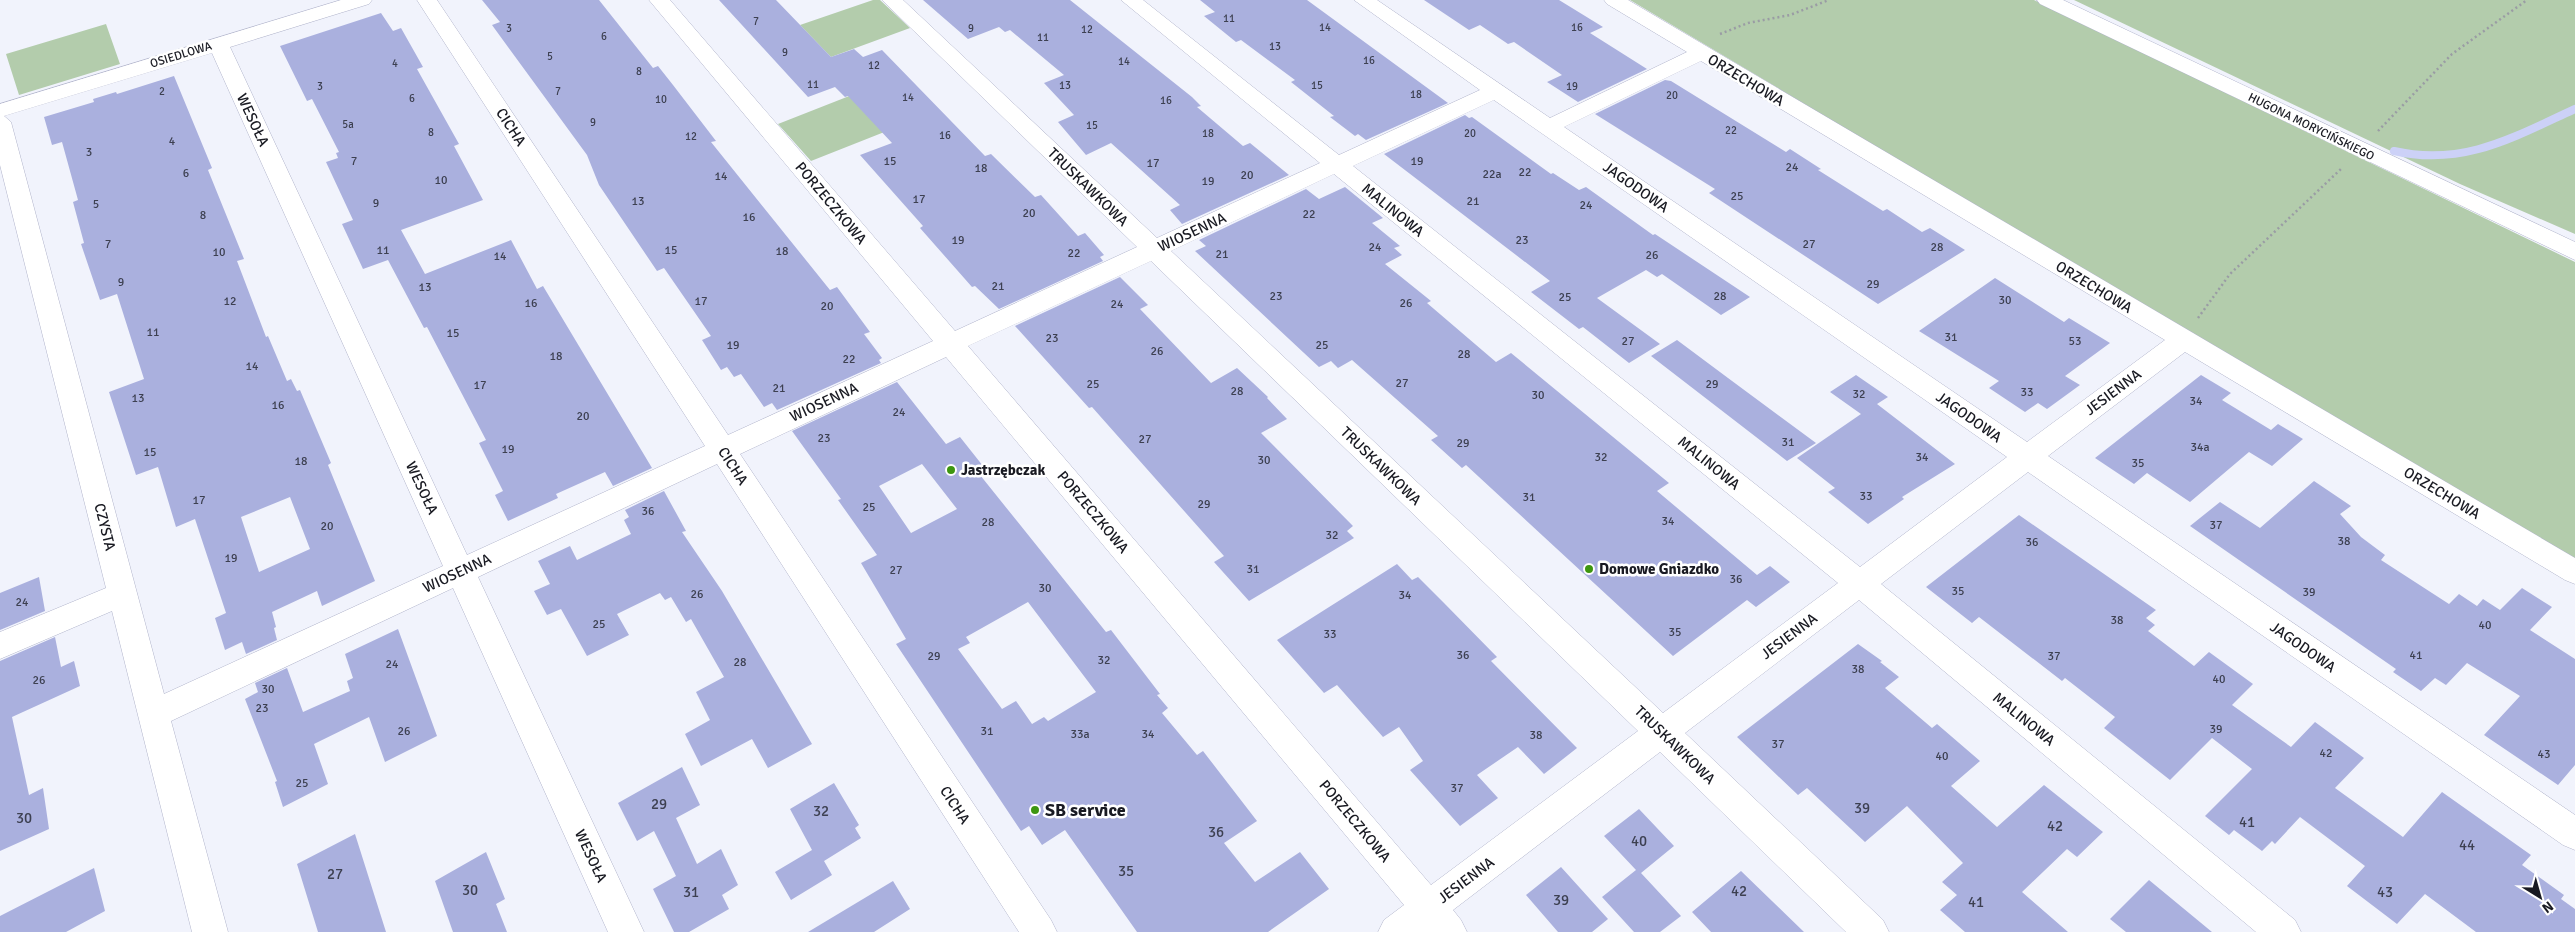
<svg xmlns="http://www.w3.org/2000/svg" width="2575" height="932" viewBox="0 0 2575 932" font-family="Signika,sans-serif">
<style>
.green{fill:#b3ccac}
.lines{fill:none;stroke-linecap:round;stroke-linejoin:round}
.stream{stroke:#ccd1f7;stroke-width:8}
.building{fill:#aab0de;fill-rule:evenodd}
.minor-casing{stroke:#b1b4cb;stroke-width:1}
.path{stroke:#9a9ca4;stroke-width:2.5;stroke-dasharray:2 3;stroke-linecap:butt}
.minor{fill:#fff;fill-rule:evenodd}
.poi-dot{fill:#3d960f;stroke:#fff;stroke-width:2}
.labels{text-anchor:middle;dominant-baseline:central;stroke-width:5;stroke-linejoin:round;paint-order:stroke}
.far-number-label{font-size:11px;fill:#3d4051}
.far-street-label{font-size:12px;fill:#191a22;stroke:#fff}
.number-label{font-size:12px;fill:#3d4051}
.street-label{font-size:15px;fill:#191a22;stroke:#fff}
.poi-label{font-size:15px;font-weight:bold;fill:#191a22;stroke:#fff;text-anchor:start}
.near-number-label{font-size:15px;fill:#3d4051}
.near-poi-label{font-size:18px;font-weight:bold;fill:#191a22;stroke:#fff;text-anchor:start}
</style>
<rect width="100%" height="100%" fill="#f1f3fc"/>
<path class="green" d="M873,0H880L910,28L831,57L800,25Z
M1630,0H2034L2575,262V563Z
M2074,0H2575V234L2460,184Z
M106,24L120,64L19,95L6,54Z
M862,91L897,127L811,161L778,124Z"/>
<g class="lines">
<path class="stream" d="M2394,151C2463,167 2514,137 2575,109"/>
</g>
<path class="building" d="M482,0H599L653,68L658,66L673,85L716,141L711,142L830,290L837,287L870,332L864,334L882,358L879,360L881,363L777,410L772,403L764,407L741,374L734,377L727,367L721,370L702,340L711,336L664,268L657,271L599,185L587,155L492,25L500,22Z
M719,0H776L831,57L854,49L863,57L882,50L985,156L991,154L1035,197L1041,195L1078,236L1085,233L1104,255L1100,257L1103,261L999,309L975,286L972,287L920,228L923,226L860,155L892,143L848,96L845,97L835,87L808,97Z
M923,0H1070L1192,97L1201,106L1197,107L1243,146L1250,143L1289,175L1182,224L1170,210L1180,205L1111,143L1086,155L1058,122L1074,115L1044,83L1064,75L1010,30L1005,32L999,27L968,39Z
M1200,0H1307L1448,103L1366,140L1358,134L1355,136L1330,117L1334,116L1291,82L1295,80L1241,40L1236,42L1204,16L1215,12Z
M1424,0H1559L1603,27L1590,33L1647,69L1578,102L1547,82L1562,75L1514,42L1508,44L1480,25L1469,30Z
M381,13L393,31L401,28L423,67L417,69L459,144L454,146L483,200L401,230L425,274L511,240L537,289L543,286L652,468L613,486L605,472L556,494L558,498L508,521L495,495L503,491L479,443L486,440L427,327L424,328L388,260L363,269L342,224L353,220L326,162L338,158L336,153L339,152L312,99L307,101L280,46Z
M174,76L212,168L208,170L244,259L237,261L266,337L268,336L287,381L291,379L297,391L300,390L331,463L328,465L375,581L322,606L317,591L272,612L276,627L274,628L277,640L246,654L242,642L225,650L215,618L226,613L195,519L176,527L158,467L136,475L109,392L144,379L117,294L100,300L81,244L84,243L73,202L78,200L62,142L52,145L44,117L94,102L93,99L116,92L117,94ZM290,497L310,549L259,572L241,517Z
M1665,80L1671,81L1786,152L1790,149L1821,169L1818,170L1883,211L1887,209L1922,232L1930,228L1965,250L1878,304L1709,193L1715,189L1595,114Z
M1465,115L1469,118L1472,117L1551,174L1553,173L1579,190L1586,187L1653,235L1655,234L1750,297L1721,315L1662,274L1657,277L1646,270L1597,298L1660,344L1629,363L1583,327L1579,329L1531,292L1550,281L1384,154Z
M1345,187L1383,218L1372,223L1400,246L1394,248L1402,255L1385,264L1431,301L1427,303L1496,362L1511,353L1669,483L1657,491L1757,575L1770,566L1790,582L1756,607L1747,600L1673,656L1466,465L1462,468L1431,440L1438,436L1352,360L1338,368L1331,361L1319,367L1195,251L1206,246L1199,240L1306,189L1319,199Z
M1120,277L1148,305L1140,309L1211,383L1237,368L1268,397L1267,398L1287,419L1261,433L1353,526L1347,531L1354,538L1249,601L1214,562L1224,556L1092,407L1089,408L1015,326Z
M1995,278L2064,322L2069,318L2110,343L2065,376L2080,385L2047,409L2038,403L2025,412L1989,388L1999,381L1919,331Z
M1677,340L1728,378L1816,443L1787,461L1651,356Z
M1856,375L1888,397L1877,404L1955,464L1902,497L1904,499L1868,524L1828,492L1835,488L1797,458L1861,414L1830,392Z
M2201,375L2231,393L2222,400L2271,430L2278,424L2303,439L2272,466L2249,452L2190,502L2147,473L2134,484L2095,458Z
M897,382L946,444L960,437L983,466L976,470L1106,632L1111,630L1160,694L1157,695L1168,708L1162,713L1197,755L1203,751L1257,821L1224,843L1255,882L1300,852L1329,889L1268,932H1137L1065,830L1042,845L1029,826L1021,831L896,644L906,639L861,563L877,555L838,500L841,499L792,431ZM922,464L957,509L911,533L879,486ZM1028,602L1096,692L1048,721L1044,717L1032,724L1016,701L1002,709L958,649L970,643L966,637Z
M2314,481L2351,506L2340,514L2361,537L2385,555L2381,560L2449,604L2459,594L2477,606L2483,599L2500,610L2522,588L2552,607L2530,630L2575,659V765L2558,785L2484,735L2520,696L2467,663L2446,685L2435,678L2421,691L2393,672L2396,669L2190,526L2220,502L2260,528Z
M664,491L686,531L682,532L722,591L812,744L768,768L752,739L701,766L685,734L710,720L696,692L724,677L691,619L686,622L671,597L665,600L660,593L617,614L629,635L587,656L561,609L547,615L534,591L550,584L538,561L570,546L577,560L631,534L624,520L629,517L625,510Z
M2019,515L2156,610L2146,618L2155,625L2148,631L2194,666L2209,652L2253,684L2232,705L2291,747L2315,722L2364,758L2335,788L2403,837L2442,792L2531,855L2522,865L2564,895L2561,899L2575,909V932H2476L2425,894L2397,924L2347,886L2365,866L2300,817L2275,844L2272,841L2262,851L2234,830L2229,835L2205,816L2252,769L2212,738L2170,780L2104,728L2115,717L2065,678L2062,681L1979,617L1972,623L1926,587Z
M1397,564L1412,580L1418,577L1444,603L1497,657L1491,661L1577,748L1544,774L1518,747L1477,775L1498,798L1460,826L1410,770L1423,761L1399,727L1383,737L1337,685L1324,693L1277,640Z
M39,577L45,611L0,630V593Z
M398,629L437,736L385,762L369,717L314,744L328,784L283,807L275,782L277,781L245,699L258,692L255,683L287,668L303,712L350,691L347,681L353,678L345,654Z
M55,637L61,667L74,661L80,686L12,717L29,795L43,788L49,829L0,851V661Z
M1858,644L1882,661L1880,662L1899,677L1885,688L1932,728L1937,724L1980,761L1951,786L1997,827L2044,785L2103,832L2077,857L2067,849L2022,892L2068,932H1965L1940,910L1957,895L1942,882L1963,863L1907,806L1865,842L1807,788L1798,795L1737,737Z
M682,767L700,805L676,818L697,864L721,849L738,885L722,895L729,909L689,932H674L653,889L676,876L654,831L637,841L618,803Z
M834,783L859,825L855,828L861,838L824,861L832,875L791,900L775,872L812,850L790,809Z
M1639,809L1674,846L1641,873L1681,916L1660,932H1634L1602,897L1636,870L1604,836Z
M355,834L386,932H318L297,864Z
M486,852L505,899L496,904L507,932H453L435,881Z
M1561,867L1608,919L1592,932H1558L1526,895Z
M94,868L105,911L66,932H0V916Z
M1741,871L1804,932H1711L1692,912Z
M2149,880L2212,932H2126L2110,919Z
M893,881L910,909L874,932H808Z"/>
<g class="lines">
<g class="minor-casing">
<path id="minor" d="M341,0H372L369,4L230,47L467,555L705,446L417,0H437L728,435L933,341L649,0H670L955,331L1137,247L882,0H903L1157,238L1320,163L1121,0H1143L1339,155L1480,90L1354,0H1377L1550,118L1687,52L1607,4L1604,0H1628L2575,558V584L2565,580L2185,352L2048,456L2575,815V850L2563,845L2028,472L1881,584L2295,920L2301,932H2256L1859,600L1685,733L1883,920L1889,932H1846L1660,752L1453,910L1461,920L1467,932H1378L1384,920L1404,905L946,357L740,454L1051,920L1057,932H1019L717,464L478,577L644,932H608L453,588L171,721L228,932H192L112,611L0,659V632L106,588L0,165V104ZM212,53L443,566L164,694L11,122L4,116ZM1701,61L2165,340L2027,442L1564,127ZM1494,100L2007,457L1860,567L1353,166ZM1334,174L1838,583L1663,713L1171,251ZM1151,261L1638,731L1431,885L968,346Z
M2037,0H2063L2575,242V260L2040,4Z"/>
</g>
<path class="path" d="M1720,34L1748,23L1790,15L1829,0
M2378,131L2452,54L2527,0
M2198,318L2230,274L2342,168"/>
<use href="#minor" class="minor"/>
</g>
<g class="poi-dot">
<circle cx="951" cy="470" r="5"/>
<circle cx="1589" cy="569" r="5"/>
<circle cx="1035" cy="810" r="5"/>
</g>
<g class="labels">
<g class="far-number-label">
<text x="1229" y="18">11</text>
<text x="756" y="21">7</text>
<text x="1325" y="27">14</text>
<text x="1577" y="27">16</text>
<text x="509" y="28">3</text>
<text x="971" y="28">9</text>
<text x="1087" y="29">12</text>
<text x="604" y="36">6</text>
<text x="1043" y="37">11</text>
<text x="1275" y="46">13</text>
<text x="785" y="52">9</text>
<text x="550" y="56">5</text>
<text x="1369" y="60">16</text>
<text x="1124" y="61">14</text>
<text x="395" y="63">4</text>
<text x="874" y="65">12</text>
<text x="639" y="71">8</text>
<text x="813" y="84">11</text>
<text x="1065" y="85">13</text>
<text x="1317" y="85">15</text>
<text x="320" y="86">3</text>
<text x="1572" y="86">19</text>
<text x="162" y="91">2</text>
<text x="558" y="91">7</text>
<text x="1416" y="94">18</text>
<text x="1672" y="95">20</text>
<text x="908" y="97">14</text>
<text x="412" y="98">6</text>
<text x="661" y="99">10</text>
<text x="1166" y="100">16</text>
<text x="593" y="122">9</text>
<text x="348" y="124">5a</text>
<text x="1092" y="125">15</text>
<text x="1731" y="130">22</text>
<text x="431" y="132">8</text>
<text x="1208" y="133">18</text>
<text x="1470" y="133">20</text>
<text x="945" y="135">16</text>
<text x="691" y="136">12</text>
</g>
<g class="far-street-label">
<text transform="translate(181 55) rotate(-17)">OSIEDLOWA</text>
<text transform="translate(2311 127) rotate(26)">HUGONA MORYCIŃSKIEGO</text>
</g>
<g class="number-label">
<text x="172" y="141">4</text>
<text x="89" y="152">3</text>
<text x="354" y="161">7</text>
<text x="890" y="161">15</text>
<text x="1417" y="161">19</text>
<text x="1153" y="163">17</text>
<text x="1792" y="167">24</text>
<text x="981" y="168">18</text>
<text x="1525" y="172">22</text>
<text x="186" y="173">6</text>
<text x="1492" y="174">22a</text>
<text x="1247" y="175">20</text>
<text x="721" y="176">14</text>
<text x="441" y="180">10</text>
<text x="1208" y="181">19</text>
<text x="1737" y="196">25</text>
<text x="919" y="199">17</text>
<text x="638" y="201">13</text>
<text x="1473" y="201">21</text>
<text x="376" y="203">9</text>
<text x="96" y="204">5</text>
<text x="1586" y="205">24</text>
<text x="1029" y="213">20</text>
<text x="1309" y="214">22</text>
<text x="203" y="215">8</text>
<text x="749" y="217">16</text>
<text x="958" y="240">19</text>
<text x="1522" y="240">23</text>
<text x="108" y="244">7</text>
<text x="1809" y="244">27</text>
<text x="1375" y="247">24</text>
<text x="1937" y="247">28</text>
<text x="383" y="250">11</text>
<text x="671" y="250">15</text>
<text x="782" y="251">18</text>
<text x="219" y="252">10</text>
<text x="1074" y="253">22</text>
<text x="1222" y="254">21</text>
<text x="1652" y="255">26</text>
<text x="500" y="256">14</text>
<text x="121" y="282">9</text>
<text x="1873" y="284">29</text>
<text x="998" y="286">21</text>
<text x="425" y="287">13</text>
<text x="1276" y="296">23</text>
<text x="1720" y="296">28</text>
<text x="1565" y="297">25</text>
<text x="2005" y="300">30</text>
<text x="230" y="301">12</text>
<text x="701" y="301">17</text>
<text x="531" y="303">16</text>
<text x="1406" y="303">26</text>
<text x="1117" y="304">24</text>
<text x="827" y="306">20</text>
<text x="153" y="332">11</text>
<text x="453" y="333">15</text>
<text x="1951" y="337">31</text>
<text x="1052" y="338">23</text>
<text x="1628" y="341">27</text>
<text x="2075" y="341">53</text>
<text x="733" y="345">19</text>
<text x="1322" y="345">25</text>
<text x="1157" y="351">26</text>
<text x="1464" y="354">28</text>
<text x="556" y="356">18</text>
<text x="849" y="359">22</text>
<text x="252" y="366">14</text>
<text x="1402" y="383">27</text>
<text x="1093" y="384">25</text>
<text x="1712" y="384">29</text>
<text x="480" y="385">17</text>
<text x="779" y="388">21</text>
<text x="1237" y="391">28</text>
<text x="2027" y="392">33</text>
<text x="1859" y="394">32</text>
<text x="1538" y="395">30</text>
<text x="138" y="398">13</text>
<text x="2196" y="401">34</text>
<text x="278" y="405">16</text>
<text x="899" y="412">24</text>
<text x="583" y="416">20</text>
<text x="824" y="438">23</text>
<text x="1145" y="439">27</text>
<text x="1788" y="442">31</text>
<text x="1463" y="443">29</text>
<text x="2200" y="447">34a</text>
<text x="508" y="449">19</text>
<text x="150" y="452">15</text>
<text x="1601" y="457">32</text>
<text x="1922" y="457">34</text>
<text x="1264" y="460">30</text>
<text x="301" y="461">18</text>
<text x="2138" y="463">35</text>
<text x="1866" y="496">33</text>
<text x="1529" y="497">31</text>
<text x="199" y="500">17</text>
<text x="1204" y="504">29</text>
<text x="869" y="507">25</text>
<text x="648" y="511">36</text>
<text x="1668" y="521">34</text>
<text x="988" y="522">28</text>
<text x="2216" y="525">37</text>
<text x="327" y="526">20</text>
<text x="1332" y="535">32</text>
<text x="2344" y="541">38</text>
<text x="2032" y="542">36</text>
<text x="231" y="558">19</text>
<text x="1253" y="569">31</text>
<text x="896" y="570">27</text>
<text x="1736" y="579">36</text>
<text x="1045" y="588">30</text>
<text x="1958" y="591">35</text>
<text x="2309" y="592">39</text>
<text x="697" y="594">26</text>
<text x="1405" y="595">34</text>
<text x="22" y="602">24</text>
<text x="2117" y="620">38</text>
<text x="599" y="624">25</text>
<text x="2485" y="625">40</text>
<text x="1675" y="632">35</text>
<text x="1330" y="634">33</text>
<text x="1463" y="655">36</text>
<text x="2416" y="655">41</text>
<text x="934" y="656">29</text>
<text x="2054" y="656">37</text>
<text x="1104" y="660">32</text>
<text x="740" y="662">28</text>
<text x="392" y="664">24</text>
<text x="1858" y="669">38</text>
<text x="2219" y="679">40</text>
<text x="39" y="680">26</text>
<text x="268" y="689">30</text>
<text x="262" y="708">23</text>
<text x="2216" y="729">39</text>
<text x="404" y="731">26</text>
<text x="987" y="731">31</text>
<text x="1080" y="734">33a</text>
<text x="1148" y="734">34</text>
<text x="1536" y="735">38</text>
<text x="1778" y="744">37</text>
<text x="2326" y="753">42</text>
<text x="2544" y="754">43</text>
<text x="1942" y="756">40</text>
<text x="302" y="783">25</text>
<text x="1457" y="788">37</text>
</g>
<g class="street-label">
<text transform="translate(1746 80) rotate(31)">ORZECHOWA</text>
<text transform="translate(253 120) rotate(65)">WESOŁA</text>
<text transform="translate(511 127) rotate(57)">CICHA</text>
<text transform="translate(1088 187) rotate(44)">TRUSKAWKOWA</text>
<text transform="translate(1636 187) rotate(35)">JAGODOWA</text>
<text transform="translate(831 203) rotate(50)">PORZECZKOWA</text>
<text transform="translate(1393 210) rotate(39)">MALINOWA</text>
<text transform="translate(1192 232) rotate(-25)">WIOSENNA</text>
<text transform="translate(2094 287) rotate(31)">ORZECHOWA</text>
<text transform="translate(2113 392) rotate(-37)">JESIENNA</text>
<text transform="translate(824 402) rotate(-25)">WIOSENNA</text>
<text transform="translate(1969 417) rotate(35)">JAGODOWA</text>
<text transform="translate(1709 463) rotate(39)">MALINOWA</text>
<text transform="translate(733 466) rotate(57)">CICHA</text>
<text transform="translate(1381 466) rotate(44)">TRUSKAWKOWA</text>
<text transform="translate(422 488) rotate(65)">WESOŁA</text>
<text transform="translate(2442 493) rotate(31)">ORZECHOWA</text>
<text transform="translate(1093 512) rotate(50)">PORZECZKOWA</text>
<text transform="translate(105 527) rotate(76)">CZYSTA</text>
<text transform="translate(457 573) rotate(-25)">WIOSENNA</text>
<text transform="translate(1789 636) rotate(-37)">JESIENNA</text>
<text transform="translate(2303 647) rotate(35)">JAGODOWA</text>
<text transform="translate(2024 719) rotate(39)">MALINOWA</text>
<text transform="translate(1675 745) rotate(44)">TRUSKAWKOWA</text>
<text transform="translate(955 805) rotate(57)">CICHA</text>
<text transform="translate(1355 821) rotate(50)">PORZECZKOWA</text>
<text transform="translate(591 856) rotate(65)">WESOŁA</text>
<text transform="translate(1466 880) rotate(-37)">JESIENNA</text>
</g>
<g class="poi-label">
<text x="961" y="470">Jastrzębczak</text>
<text x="1599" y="569">Domowe Gniazdko</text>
</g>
<g class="near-number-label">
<text x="659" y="804">29</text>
<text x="1862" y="808">39</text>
<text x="821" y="811">32</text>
<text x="24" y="818">30</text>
<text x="2247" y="822">41</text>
<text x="2055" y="826">42</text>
<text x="1216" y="832">36</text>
<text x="1639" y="841">40</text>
<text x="2467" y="845">44</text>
<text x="1126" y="871">35</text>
<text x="335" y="874">27</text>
<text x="470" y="890">30</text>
<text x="1739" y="891">42</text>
<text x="691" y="892">31</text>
<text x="2385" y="892">43</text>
<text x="1561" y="900">39</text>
<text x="1976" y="902">41</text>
</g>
<g class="near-poi-label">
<text x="1045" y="810">SB service</text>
</g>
</g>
<g transform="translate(2540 897) rotate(143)" stroke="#ffffff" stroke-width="4" paint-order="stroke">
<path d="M0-4L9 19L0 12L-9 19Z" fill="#191a22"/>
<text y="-8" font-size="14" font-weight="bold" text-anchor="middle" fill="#191a22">N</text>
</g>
</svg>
